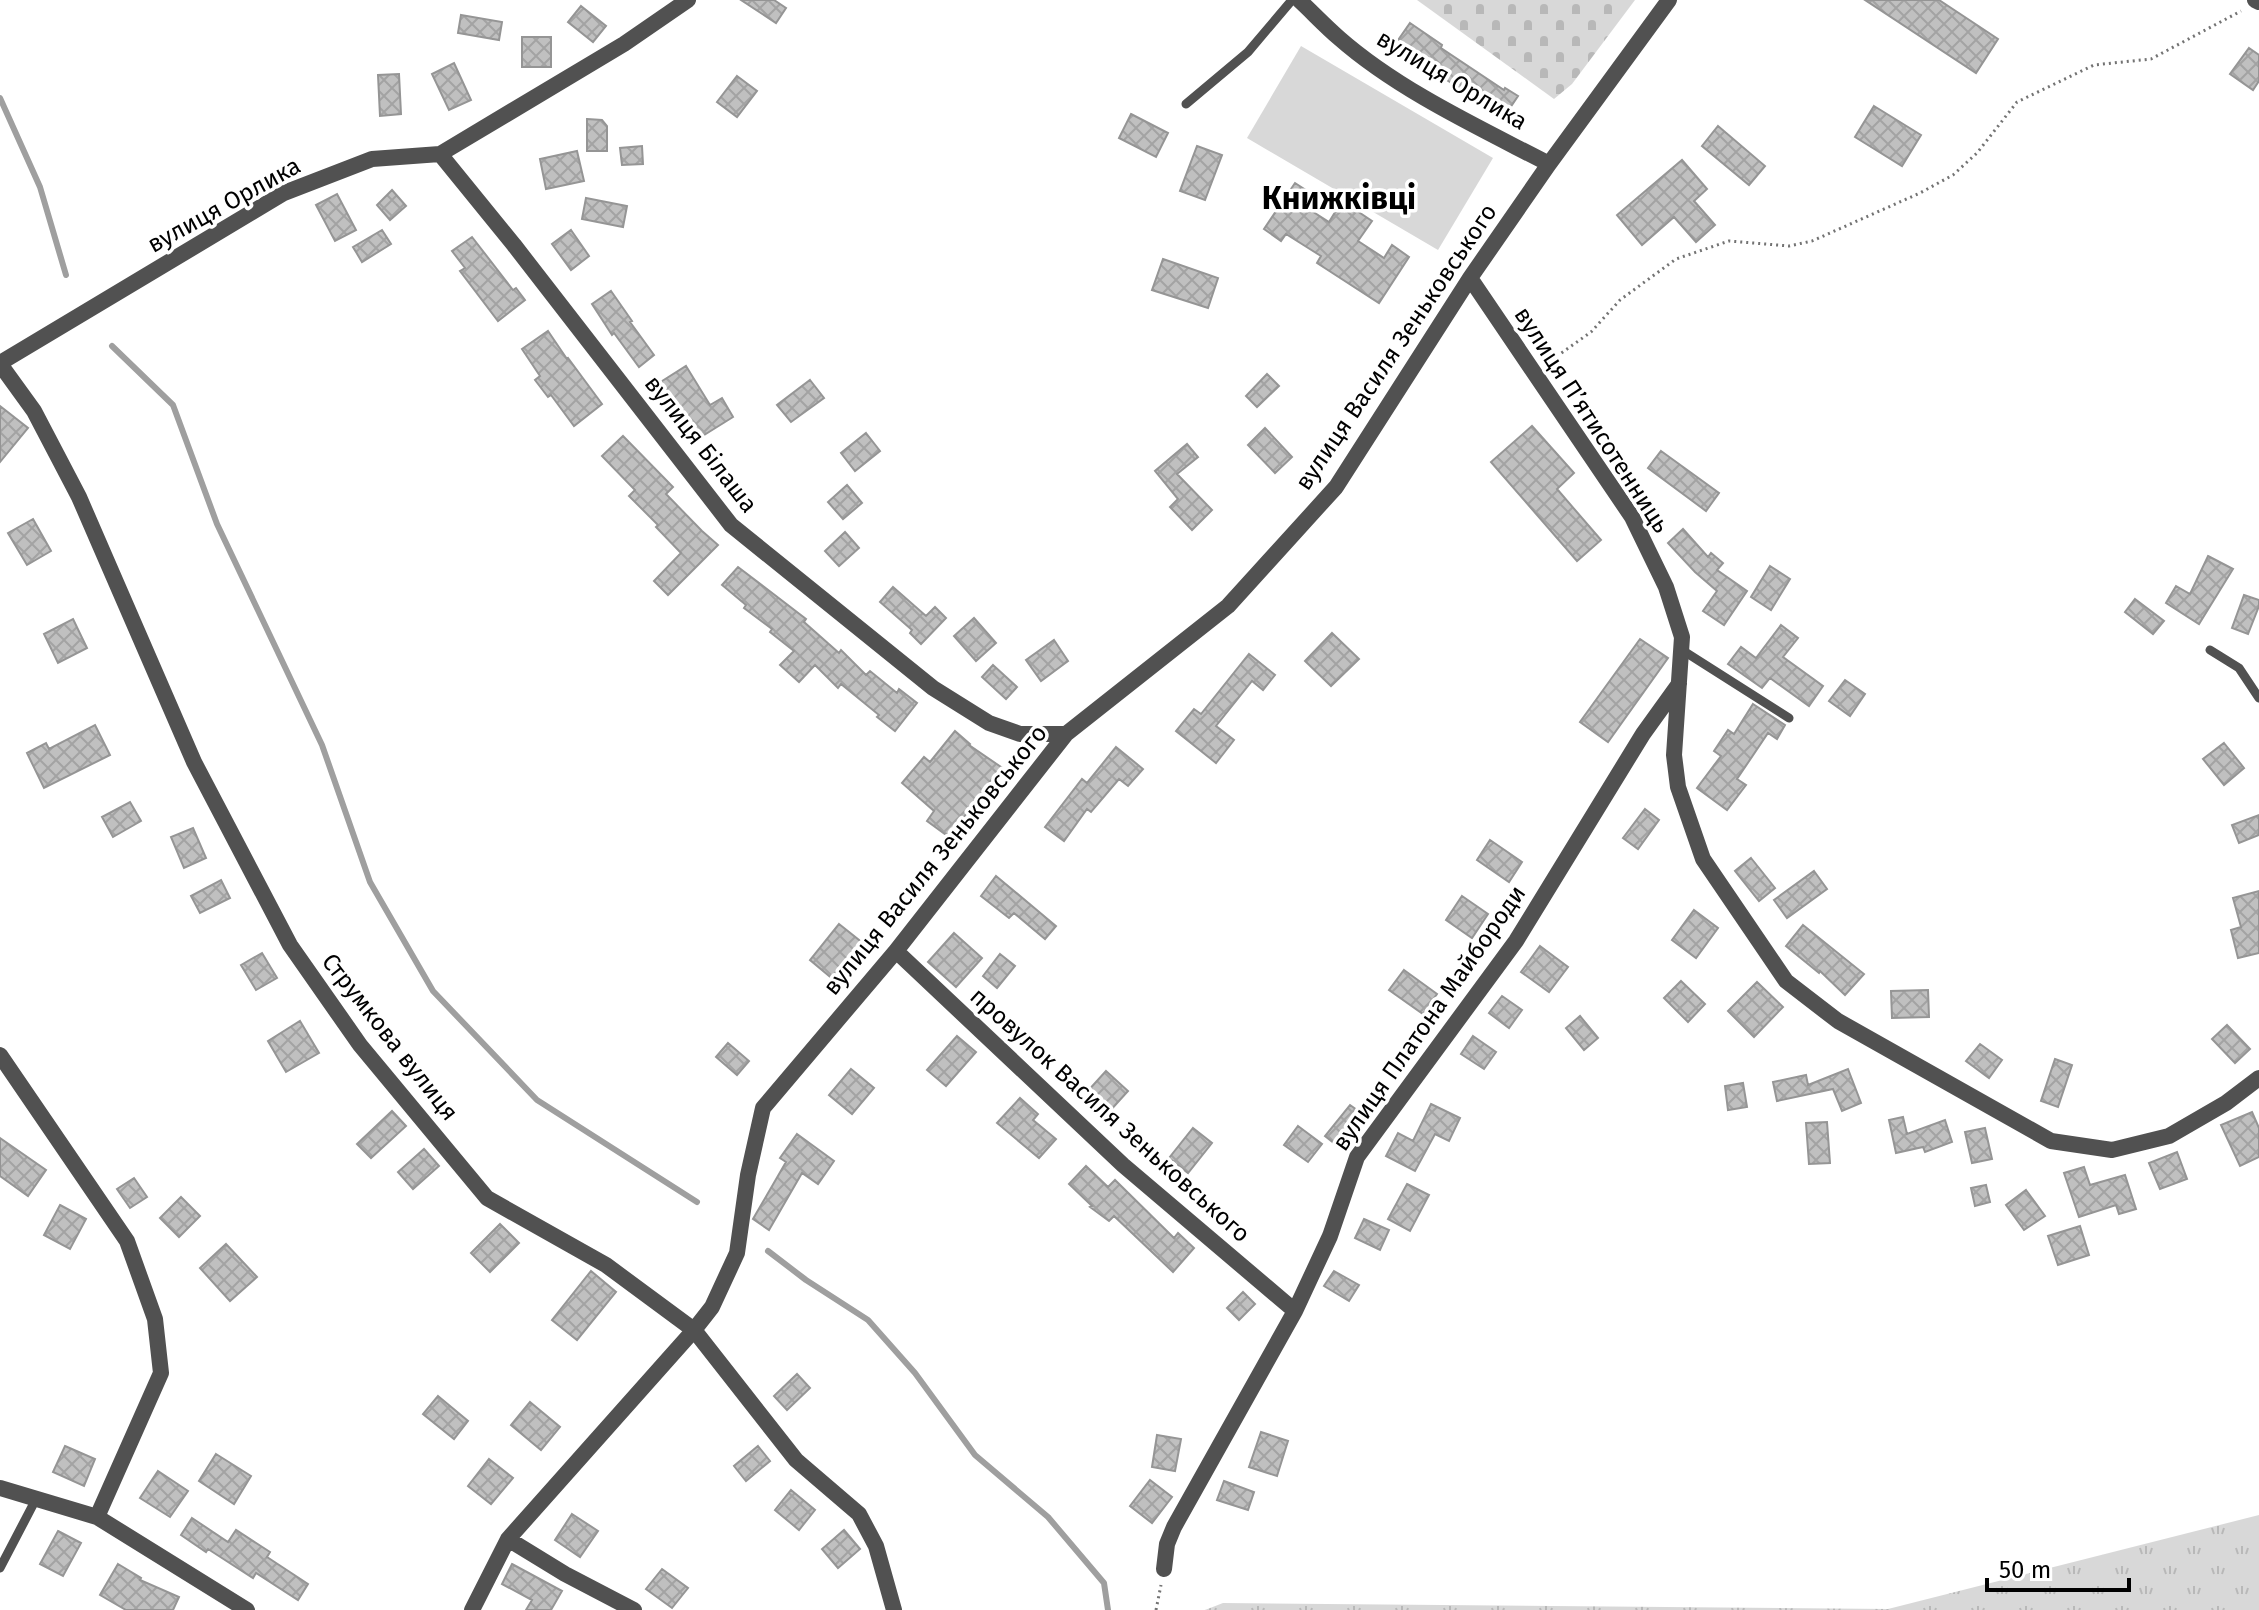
<svg xmlns="http://www.w3.org/2000/svg" width="2259" height="1610" viewBox="0 0 2259 1610" font-family="'Fira Sans',sans-serif">
<style>
.grass{fill:url(#grass-tufts)}
.cemetery{fill:url(#cemetery-stones)}
.pitch{fill:#d8d8d8}
.lines{fill:none;stroke-linecap:round;stroke-linejoin:round}
.stream{stroke:#9f9f9f;stroke-width:6}
.building{fill:url(#building-cross-hatch);stroke:#959595;stroke-width:2}
.path{stroke:#737373;stroke-width:3;stroke-dasharray:2 4;stroke-linecap:butt}
.lane{stroke:#515151;stroke-width:9}
.street{stroke:#515151;stroke-width:16}
.labels{text-anchor:middle;dominant-baseline:central;stroke-width:7;stroke-linejoin:round;paint-order:stroke}
.street-label{font-size:24px;fill:#000;stroke:#fff}
.district-label{font-size:32px;font-weight:bold;fill:#000;stroke:#fff}
</style>
<defs>
<pattern id="grass-tufts" width="24" height="20" patternUnits="userSpaceOnUse" patternTransform="scale(2)"><rect width="24" height="20" fill="#d8d8d8"/><path d="M3 7l-1-3M5 7V3M7 7l1-3M15 17l-1-3M17 17v-4M19 17l1-3" fill="none" stroke="#b8b8b8"/></pattern>
<pattern id="cemetery-stones" width="16" height="16" patternUnits="userSpaceOnUse" patternTransform="scale(2)"><rect width="16" height="16" fill="#d8d8d8"/><path d="M2 7V4a2 2 0 0 1 4 0v3zM10 15v-3a2 2 0 0 1 4 0v3z" fill="#b8b8b8"/></pattern>
<pattern id="building-cross-hatch" width="8" height="8" patternUnits="userSpaceOnUse" patternTransform="scale(2)"><rect width="8" height="8" fill="#c0c0c0"/><path d="M0 0l8 8M0 8l8-8" fill="none" stroke="#a3a3a3"/></pattern>
</defs>
<rect width="100%" height="100%" fill="#fff"/>
<path class="grass" d="M2259,1515V1610H1205L1223,1603L1888,1609Z"/>
<path class="cemetery" d="M1417,0H1635L1572,84L1554,99Z"/>
<path class="pitch" d="M1301,46L1493,158L1438,250L1247,138Z"/>
<g class="lines">
<path class="stream" d="M0,98L40,187L66,275
M112,346L173,405L217,524L322,745L370,882L433,991L537,1100L697,1202
M768,1251L806,1280L868,1320L915,1373L975,1455L1048,1517L1104,1583L1108,1610"/>
</g>
<path class="building" d="M741,0H774L786,8L776,23Z
M1865,0H1939L1998,39L1976,73Z
M581,6L606,26L593,42L568,22Z
M461,15L502,22L499,40L458,33Z
M1410,23L1442,45L1441,48L1504,90L1505,88L1518,96L1504,117L1394,46Z
M522,37H551V67H522Z
M2249,48L2259,55V81L2253,90L2230,74Z
M454,63L471,100L449,110L432,74Z
M399,74L401,114L380,116L378,75Z
M737,76L757,91L737,117L717,102Z
M1874,106L1921,135L1902,166L1855,137Z
M1131,114L1168,133L1156,157L1119,138Z
M587,119L602,120L607,126V151H587Z
M1718,126L1765,166L1749,185L1702,146Z
M642,146L643,164L622,165L620,148Z
M1197,146L1222,155L1205,200L1180,191Z
M577,151L584,181L546,189L540,159Z
M1682,160L1707,189L1694,201L1715,225L1696,242L1674,217L1642,245L1617,215Z
M1295,183L1312,194L1304,206L1329,222L1342,201L1372,221L1358,241L1384,258L1392,245L1409,257L1379,303L1317,263L1321,256L1286,234L1281,241L1264,229Z
M392,190L406,206L390,220L377,205Z
M337,194L356,230L335,241L316,205Z
M586,198L627,206L623,227L582,219Z
M382,230L391,244L362,262L353,247Z
M571,230L589,256L571,270L552,244Z
M472,237L513,290L516,288L525,300L498,321L460,271L465,268L452,251Z
M1163,259L1218,278L1208,308L1152,290Z
M611,291L632,321L630,322L654,355L639,367L614,333L612,335L592,304Z
M548,331L567,359L568,358L602,404L574,426L551,395L548,397L535,380L540,376L522,349Z
M686,366L710,405L722,398L733,417L693,442L681,424L683,422L659,383Z
M1267,374L1279,386L1257,407L1246,396Z
M810,380L824,398L791,422L777,405Z
M0,406L28,428L0,462Z
M1532,426L1574,473L1557,489L1601,540L1577,561L1491,462Z
M1265,428L1292,457L1275,473L1248,445Z
M866,433L880,451L855,471L841,453Z
M623,436L673,487L666,494L702,531L718,545L668,595L654,581L681,553L656,527L658,525L629,496L635,490L602,456Z
M1187,444L1198,457L1177,474L1212,510L1192,530L1170,507L1178,499L1155,471Z
M1661,451L1719,493L1706,511L1648,468Z
M847,485L862,503L843,519L828,502Z
M33,519L51,551L27,565L8,533Z
M1683,529L1708,557L1711,553L1723,563L1717,570L1747,591L1724,625L1703,611L1717,591L1695,572L1668,543Z
M845,532L859,548L839,566L825,551Z
M2208,556L2233,569L2199,624L2166,603L2176,586L2190,594Z
M1770,566L1790,579L1771,610L1751,597Z
M738,567L806,619L804,622L839,653L841,650L866,675L870,671L897,693L899,689L917,703L895,731L877,717L879,715L841,684L838,688L815,665L799,682L780,665L794,651L770,632L772,629L744,608L746,605L722,585Z
M893,587L926,616L935,607L946,618L921,644L910,633L912,630L880,602Z
M2244,595L2259,600V606L2248,634L2232,628Z
M2135,599L2164,621L2153,634L2125,612Z
M974,618L996,643L976,661L954,636Z
M73,619L87,648L58,663L44,634Z
M1781,625L1798,638L1783,657L1823,686L1809,706L1770,678L1762,688L1728,664L1741,647L1756,658Z
M1332,633L1359,659L1331,686L1305,661Z
M1640,639L1668,658L1608,742L1580,722Z
M1054,640L1068,661L1041,681L1026,660Z
M1249,654L1275,675L1263,690L1252,681L1216,726L1234,740L1216,763L1176,731L1194,709L1201,714Z
M993,665L1017,687L1006,699L982,677Z
M1845,680L1865,694L1850,716L1829,701Z
M1753,704L1785,725L1777,739L1768,733L1737,779L1746,785L1727,810L1697,788L1721,756L1714,751L1728,730L1734,734Z
M95,725L110,755L44,788L27,753L46,743L49,749Z
M955,731L970,744L969,745L1001,767L949,837L927,821L934,811L902,783L924,757L930,762Z
M2224,743L2244,768L2224,785L2203,759Z
M1116,747L1143,769L1128,786L1119,779L1091,812L1087,809L1064,841L1045,827L1082,779L1087,783Z
M130,802L141,821L113,837L102,817Z
M1645,809L1659,820L1638,849L1623,838Z
M2259,815V835L2239,843L2232,825Z
M193,828L206,858L184,868L171,837Z
M1490,840L1522,862L1509,882L1477,860Z
M1751,858L1775,888L1759,901L1735,871Z
M1814,871L1827,889L1787,918L1774,900Z
M996,876L1056,926L1045,939L1014,913L1009,918L981,896Z
M221,880L230,898L200,913L191,896Z
M2259,891V953L2238,958L2231,930L2241,927L2233,898Z
M1462,896L1488,914L1472,938L1446,920Z
M1694,910L1718,928L1696,958L1672,940Z
M839,924L864,944L834,980L810,960Z
M1803,925L1864,974L1845,995L1820,971L1819,973L1786,946Z
M954,933L982,958L956,987L928,962Z
M1540,946L1568,967L1549,992L1521,972Z
M262,953L277,978L256,990L241,965Z
M1000,954L1015,966L997,988L983,976Z
M1404,970L1437,994L1423,1014L1389,990Z
M1681,981L1705,1004L1688,1022L1664,998Z
M1757,982L1783,1007L1754,1037L1728,1011Z
M1928,990L1929,1017L1892,1018L1891,991Z
M1502,996L1522,1010L1509,1028L1489,1013Z
M1580,1016L1598,1038L1584,1050L1566,1028Z
M300,1021L319,1053L286,1072L268,1041Z
M2227,1025L2250,1049L2235,1063L2212,1039Z
M957,1036L976,1052L946,1086L927,1070Z
M1473,1036L1496,1052L1484,1069L1461,1054Z
M728,1043L749,1061L737,1075L716,1057Z
M1980,1044L2002,1060L1989,1078L1966,1061Z
M2055,1059L2072,1065L2058,1107L2041,1101Z
M851,1069L874,1088L852,1114L829,1095Z
M1848,1069L1861,1103L1842,1111L1833,1089L1777,1101L1773,1082L1806,1075L1808,1085Z
M1106,1071L1128,1091L1108,1113L1086,1093Z
M1743,1083L1747,1107L1728,1110L1725,1086Z
M1020,1098L1038,1114L1033,1120L1056,1139L1039,1158L997,1123Z
M1431,1104L1460,1118L1449,1141L1435,1134L1415,1171L1386,1156L1398,1133L1413,1141Z
M1350,1105L1364,1115L1339,1147L1325,1136Z
M392,1111L406,1126L371,1158L357,1144Z
M2252,1112L2259,1128V1157L2240,1166L2221,1125Z
M1903,1117L1907,1134L1945,1120L1952,1142L1925,1152L1923,1147L1896,1153L1889,1120Z
M1827,1122L1830,1163L1809,1164L1806,1123Z
M1298,1126L1322,1144L1308,1162L1284,1145Z
M1193,1128L1212,1143L1188,1173L1169,1158Z
M1985,1128L1992,1159L1972,1163L1965,1132Z
M797,1134L834,1161L818,1184L802,1173L769,1230L753,1219L786,1162L780,1158Z
M0,1138L46,1170L28,1196L0,1176Z
M424,1149L439,1166L413,1189L398,1172Z
M2177,1152L2187,1179L2160,1189L2149,1163Z
M1086,1166L1108,1187L1115,1180L1174,1238L1178,1233L1194,1248L1173,1272L1114,1216L1109,1221L1090,1207L1092,1206L1069,1184Z
M2084,1167L2090,1185L2125,1175L2136,1209L2119,1214L2116,1205L2079,1217L2064,1173Z
M134,1178L147,1197L130,1208L117,1189Z
M1407,1184L1429,1195L1410,1231L1388,1219Z
M1986,1185L1990,1202L1975,1206L1971,1188Z
M2026,1190L2045,1216L2024,1230L2006,1205Z
M181,1197L200,1216L179,1237L160,1218Z
M60,1205L86,1219L70,1249L44,1235Z
M1364,1219L1389,1230L1380,1250L1355,1238Z
M500,1224L519,1243L490,1272L471,1253Z
M2080,1226L2089,1255L2058,1265L2048,1236Z
M226,1244L257,1277L230,1301L200,1268Z
M591,1271L616,1292L577,1340L552,1320Z
M1334,1271L1359,1285L1349,1301L1324,1286Z
M1243,1292L1255,1304L1239,1320L1227,1308Z
M797,1374L810,1388L787,1410L774,1396Z
M438,1396L468,1421L454,1439L423,1414Z
M530,1402L560,1427L541,1450L511,1425Z
M1261,1432L1288,1441L1277,1476L1249,1467Z
M1157,1435L1181,1439L1175,1471L1152,1467Z
M65,1446L95,1459L84,1486L53,1472Z
M758,1446L770,1461L746,1481L734,1466Z
M216,1454L251,1476L234,1504L199,1481Z
M489,1459L513,1478L491,1504L468,1486Z
M158,1471L188,1491L170,1517L140,1498Z
M1150,1480L1172,1497L1152,1523L1130,1506Z
M1224,1481L1254,1492L1248,1510L1217,1500Z
M791,1490L815,1510L799,1530L775,1510Z
M572,1514L598,1531L580,1557L555,1540Z
M192,1518L228,1542L236,1530L270,1552L267,1557L308,1584L298,1600L256,1573L253,1578L208,1549L206,1552L181,1535Z
M844,1530L860,1549L838,1568L822,1549Z
M58,1531L81,1543L63,1576L40,1564Z
M118,1564L141,1578L140,1580L179,1597L173,1610H126L100,1595Z
M512,1564L562,1591L551,1610H526L532,1600L502,1584Z
M662,1569L688,1588L672,1608L646,1589Z"/>
<g class="lines">
<path class="path" d="M1545,360L1560,354L1591,332L1620,300L1676,259L1729,241L1789,246L1812,241L1920,193L1953,175L1977,153L2017,102L2094,65L2151,59L2241,11
M1156,1610L1161,1585"/>
<path class="lane" d="M1186,104L1248,52L1292,0
M1682,650L1789,718
M2210,650L2239,668L2259,698
M0,1568L36,1499"/>
<path class="street" d="M1299,0C1313,13 1325,26 1339,38C1398,90 1480,128 1549,164
M2255,0L2259,2
M440,154L514,245L731,525L933,688L989,723L1020,734H1066
M1470,278L1632,517L1666,587L1682,637L1674,755L1678,787L1703,859L1786,981L1838,1021L2051,1141L2112,1150L2169,1136L2226,1103L2259,1078
M0,363L284,193L372,159L440,154L624,44L688,0
M0,364L34,411L79,497L194,762L290,945L360,1045L487,1198L606,1265L694,1330L796,1460L859,1514L876,1546L894,1610
M896,951L1123,1165L1295,1311
M0,1055L127,1241L155,1319L161,1373L97,1517L247,1610
M0,1488L97,1517
M508,1539L565,1574L634,1610
M1164,1569L1167,1544L1174,1527L1295,1311L1330,1236L1357,1157L1516,941L1643,734L1679,684
M472,1610L508,1539L694,1330L712,1307L737,1253L748,1175L763,1108L896,951L1066,734L1228,606L1336,487L1470,278L1549,164L1669,0"/>
</g>
<g class="labels">
<g class="street-label">
<text transform="translate(1452 80) rotate(31)">вулиця Орлика</text>
<text transform="translate(224 205) rotate(-29)">вулиця Орлика</text>
<text transform="translate(1396 347) rotate(-56)">вулиця Василя Зеньковського</text>
<text transform="translate(1592 420) rotate(57)">вулиця Пʼятисотенниць</text>
<text transform="translate(701 444) rotate(52)">вулиця Білаша</text>
<text transform="translate(935 860) rotate(-51)">вулиця Василя Зеньковського</text>
<text transform="translate(1429 1018) rotate(-55)">вулиця Платона Майбороди</text>
<text transform="translate(390 1037) rotate(52)">Струмкова вулиця</text>
<text transform="translate(1110 1115) rotate(42)">провулок Василя Зеньковського</text>
</g>
<g class="district-label">
<text x="1339" y="198">Книжківці</text>
</g>
</g>
<path d="M1987 1578v12h142v-12" fill="none" stroke="#000000" stroke-width="4"/>
<text x="1999" y="1578" font-size="24" fill="#000000" stroke="#ffffff" stroke-width="6" paint-order="stroke">50 m</text>
</svg>
